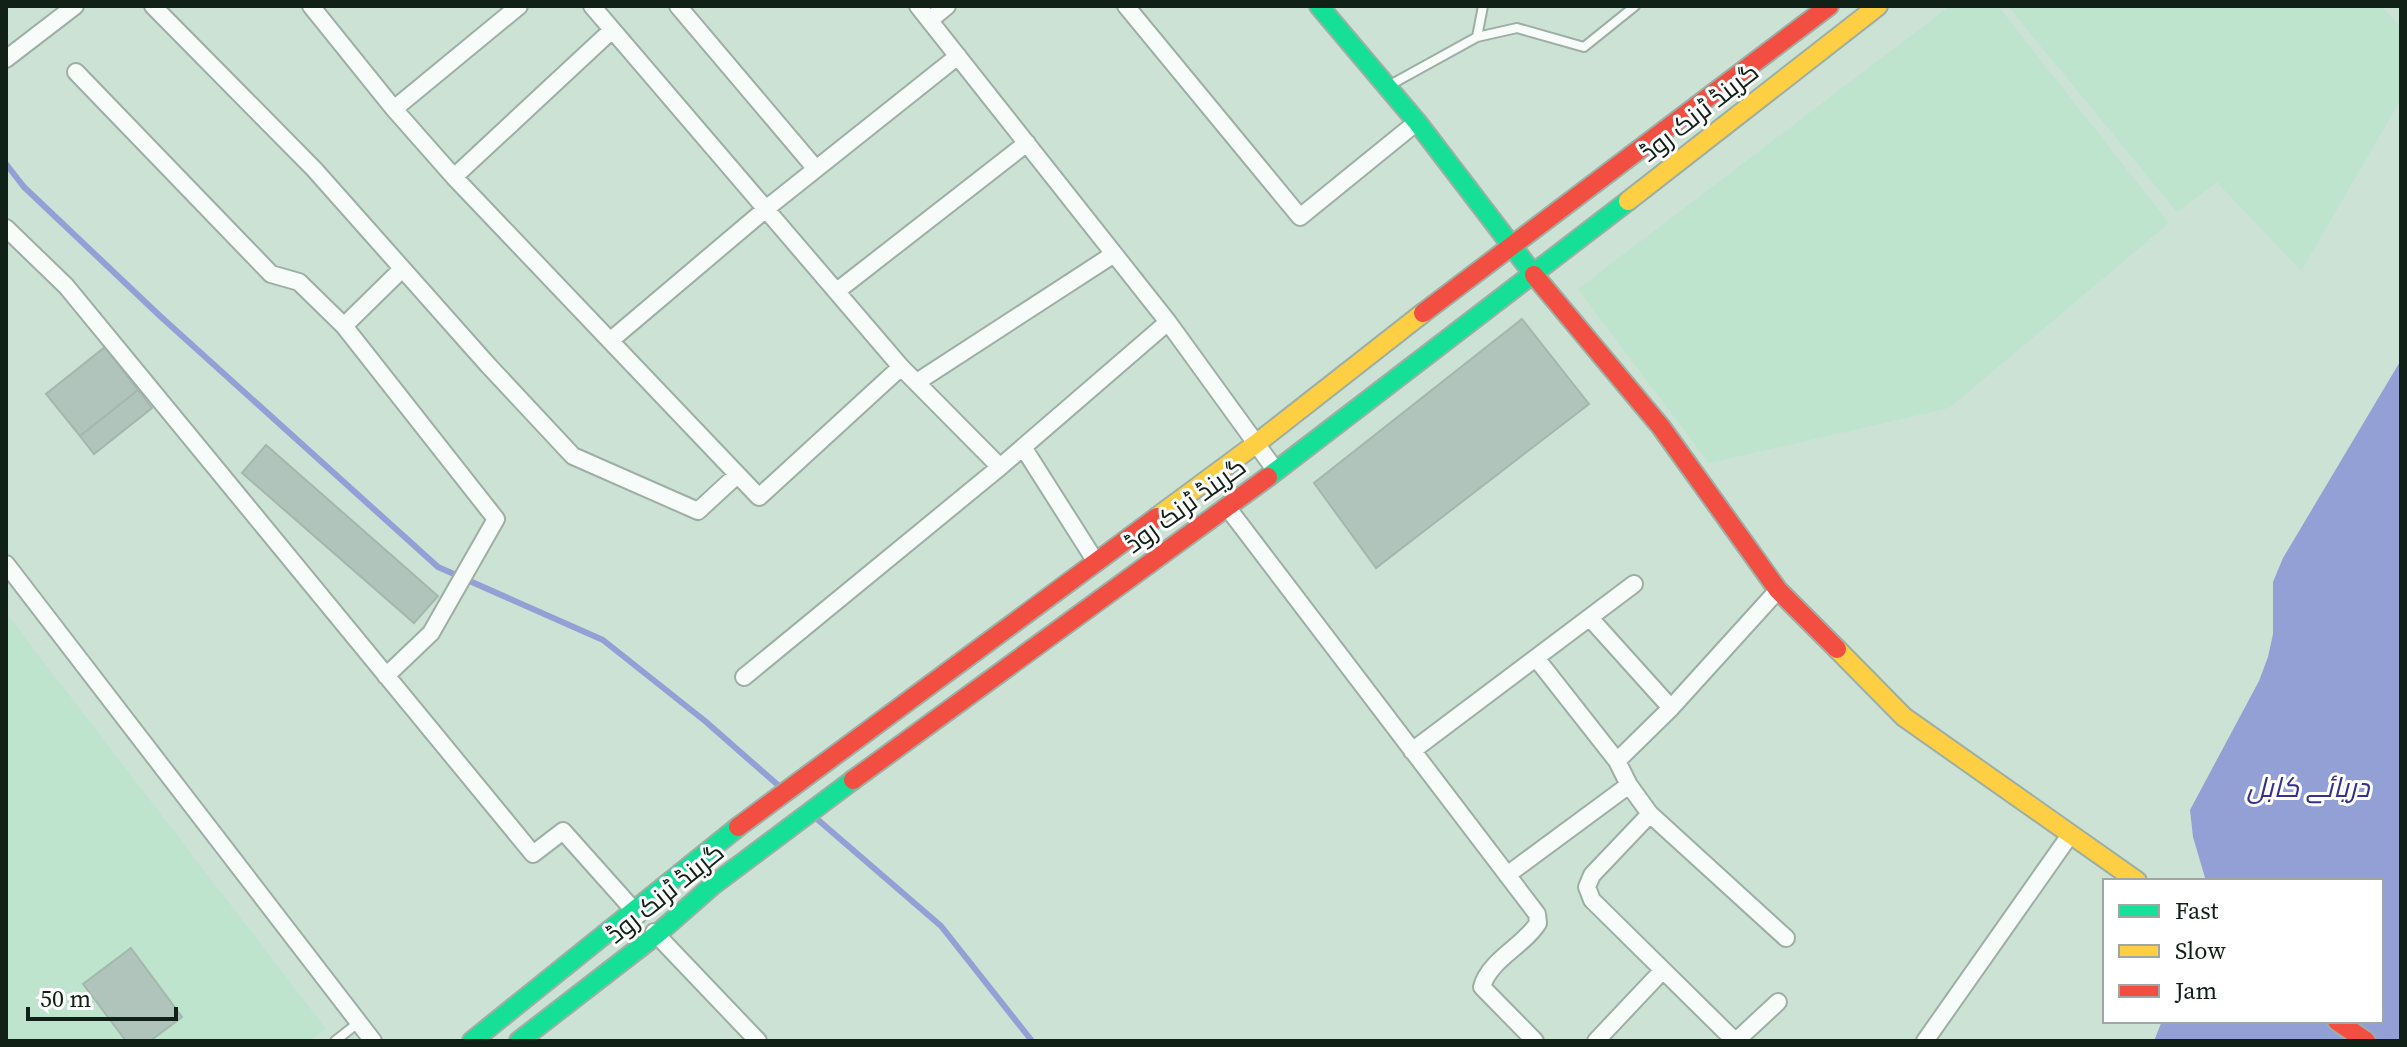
<svg xmlns="http://www.w3.org/2000/svg" width="2407" height="1047" viewBox="0 0 2407 1047" font-family="'Source Serif 4',Cairo,serif">
<style>
.built{fill:#bee4cd}
.water{fill:#93a0d5}
.lines{fill:none;stroke-linecap:round;stroke-linejoin:round}
.stream{stroke:#93a0d5;stroke-width:6}
.building{fill:#b0c4bc;stroke:#a3b7af;stroke-width:2}
.lane-casing{stroke:#9dafa5;stroke-width:12}
.street-casing{stroke:#9dafa5;stroke-width:20}
.fast-casing{stroke:#9dafa5;stroke-width:22}
.slow-casing{stroke:#9dafa5;stroke-width:22}
.jam-casing{stroke:#9dafa5;stroke-width:22}
.lane{stroke:#f7fbf9;stroke-width:8}
.street{stroke:#f7fbf9;stroke-width:16}
.fast{stroke:#16e098;stroke-width:18}
.slow{stroke:#ffcf43;stroke-width:18}
.jam{stroke:#f24e42;stroke-width:18}
.labels{text-anchor:middle;dominant-baseline:central;stroke-width:6;stroke-linejoin:round;paint-order:stroke}
.street-label{font-size:26px;fill:#112118;stroke:#fff}
.water-label{font-size:28px;font-style:italic;fill:#353092;stroke:#fff}
</style>
<rect width="100%" height="100%" fill="#cbe2d4"/>
<path class="built" d="M1950,6H1998L2169,223L1949,408L1709,463L1578,289Z
M2008,6H2381L2401,28V99L2301,271L2217,182L2177,212Z
M6,613L326,1029L310,1041H6Z"/>
<path class="water" d="M2401,360V1041H2154L2162,1021H2381V881H2206L2193,837L2190,810L2259,681L2268,657L2273,634V582L2283,558Z"/>
<g class="lines">
<path class="stream" d="M6,164L24,187L160,316L438,567L603,640L705,721L779,786
M817,819L941,926L1032,1041"/>
</g>
<path class="building" d="M1522,319L1589,404L1376,568L1314,483Z
M105,347L138,390L80,436L46,394Z
M138,390L152,408L94,454L80,436Z
M266,445L438,596L414,623L242,473Z
M131,948L182,1017L150,1041H126L83,984Z"/>
<g class="lines">
<g class="lane-casing">
<path id="lane" d="M1477,37L1483,6
M1390,85L1477,37L1517,28L1584,47L1635,6
M335,1041L358,1023"/>
</g>
<g class="street-casing">
<path id="street" d="M153,6L314,169L488,365L573,456L698,511L737,475
M311,6L394,109L454,177L759,497L901,367
M592,6L901,367L1000,467
M678,6L816,169
M918,6L1168,322L1276,471
M1126,6L1300,217L1417,122
M930,20L947,6
M6,59L75,6
M76,72L271,274L299,282L344,326
M394,109L519,6
M454,177L612,30
M6,228L66,286L533,854L563,831L638,915
M837,291L1027,143
M611,340L767,208L958,56
M917,382L1114,254
M1023,447L1096,562
M1227,507L1537,914L1538,923C1524,946 1489,960 1482,987L1535,1041
M6,564L373,1041
M1590,618L1671,708
M1536,658L1617,761L1629,785L1650,814L1786,938
M386,676L431,633L496,519L344,326L402,269
M744,677L1000,467L1168,322
M1412,751L1634,584
M1617,761L1671,708L1778,590
M1650,814L1592,875L1587,887L1592,900L1735,1041
M1507,875L1629,785
M654,932L758,1041
M1596,1041L1663,970
M1736,1041L1778,1002
M1925,1041L2070,835"/>
</g>
<g class="fast-casing">
<path id="fast" d="M1319,6L1417,122L1534,275
M1268,477L1628,201
M472,1041L738,827
M519,1041L656,935L713,885L853,780"/>
</g>
<g class="slow-casing">
<path id="slow" d="M1628,201L1878,6
M1157,517L1257,443L1423,313
M1837,649L1904,717L2137,881"/>
</g>
<g class="jam-casing">
<path id="jam" d="M1534,275L1661,427L1778,590L1837,649
M1423,313L1829,6
M853,780L1268,477
M738,827L1157,517
M2337,1021L2366,1041"/>
</g>
<use href="#lane" class="lane"/>
<use href="#street" class="street"/>
<use href="#fast" class="fast"/>
<use href="#slow" class="slow"/>
<use href="#jam" class="jam"/>
</g>
<g class="labels">
<g class="street-label">
<text transform="translate(1699 112) rotate(-38)">گرینڈ ٹرنک روڈ</text>
<text transform="translate(1185 505) rotate(-36)">گرینڈ ٹرنک روڈ</text>
<text transform="translate(665 893) rotate(-39)">گرینڈ ٹرنک روڈ</text>
</g>
<g class="water-label">
<text x="2308" y="787">دریائے کابل</text>
</g>
</g>
<rect width="2407" height="1047" fill="none" stroke="#112118" stroke-width="16"/>
<rect x="2103" y="879" width="280" height="144" fill="#ffffff" stroke="#a0a6a3" stroke-width="2"/>
<rect x="2119" y="905" width="40" height="12" fill="#16e098" stroke="#a0a6a3" stroke-width="2"/>
<text x="2175" y="919" font-size="24" fill="#112118">Fast</text>
<rect x="2119" y="945" width="40" height="12" fill="#ffcf43" stroke="#a0a6a3" stroke-width="2"/>
<text x="2175" y="959" font-size="24" fill="#112118">Slow</text>
<rect x="2119" y="985" width="40" height="12" fill="#f24e42" stroke="#a0a6a3" stroke-width="2"/>
<text x="2175" y="999" font-size="24" fill="#112118">Jam</text>
<path d="M28 1007v12h148v-12" fill="none" stroke="#112118" stroke-width="4"/>
<text x="40" y="1007" font-size="24" fill="#112118" stroke="#ffffff" stroke-width="6" paint-order="stroke">50 m</text>
</svg>
